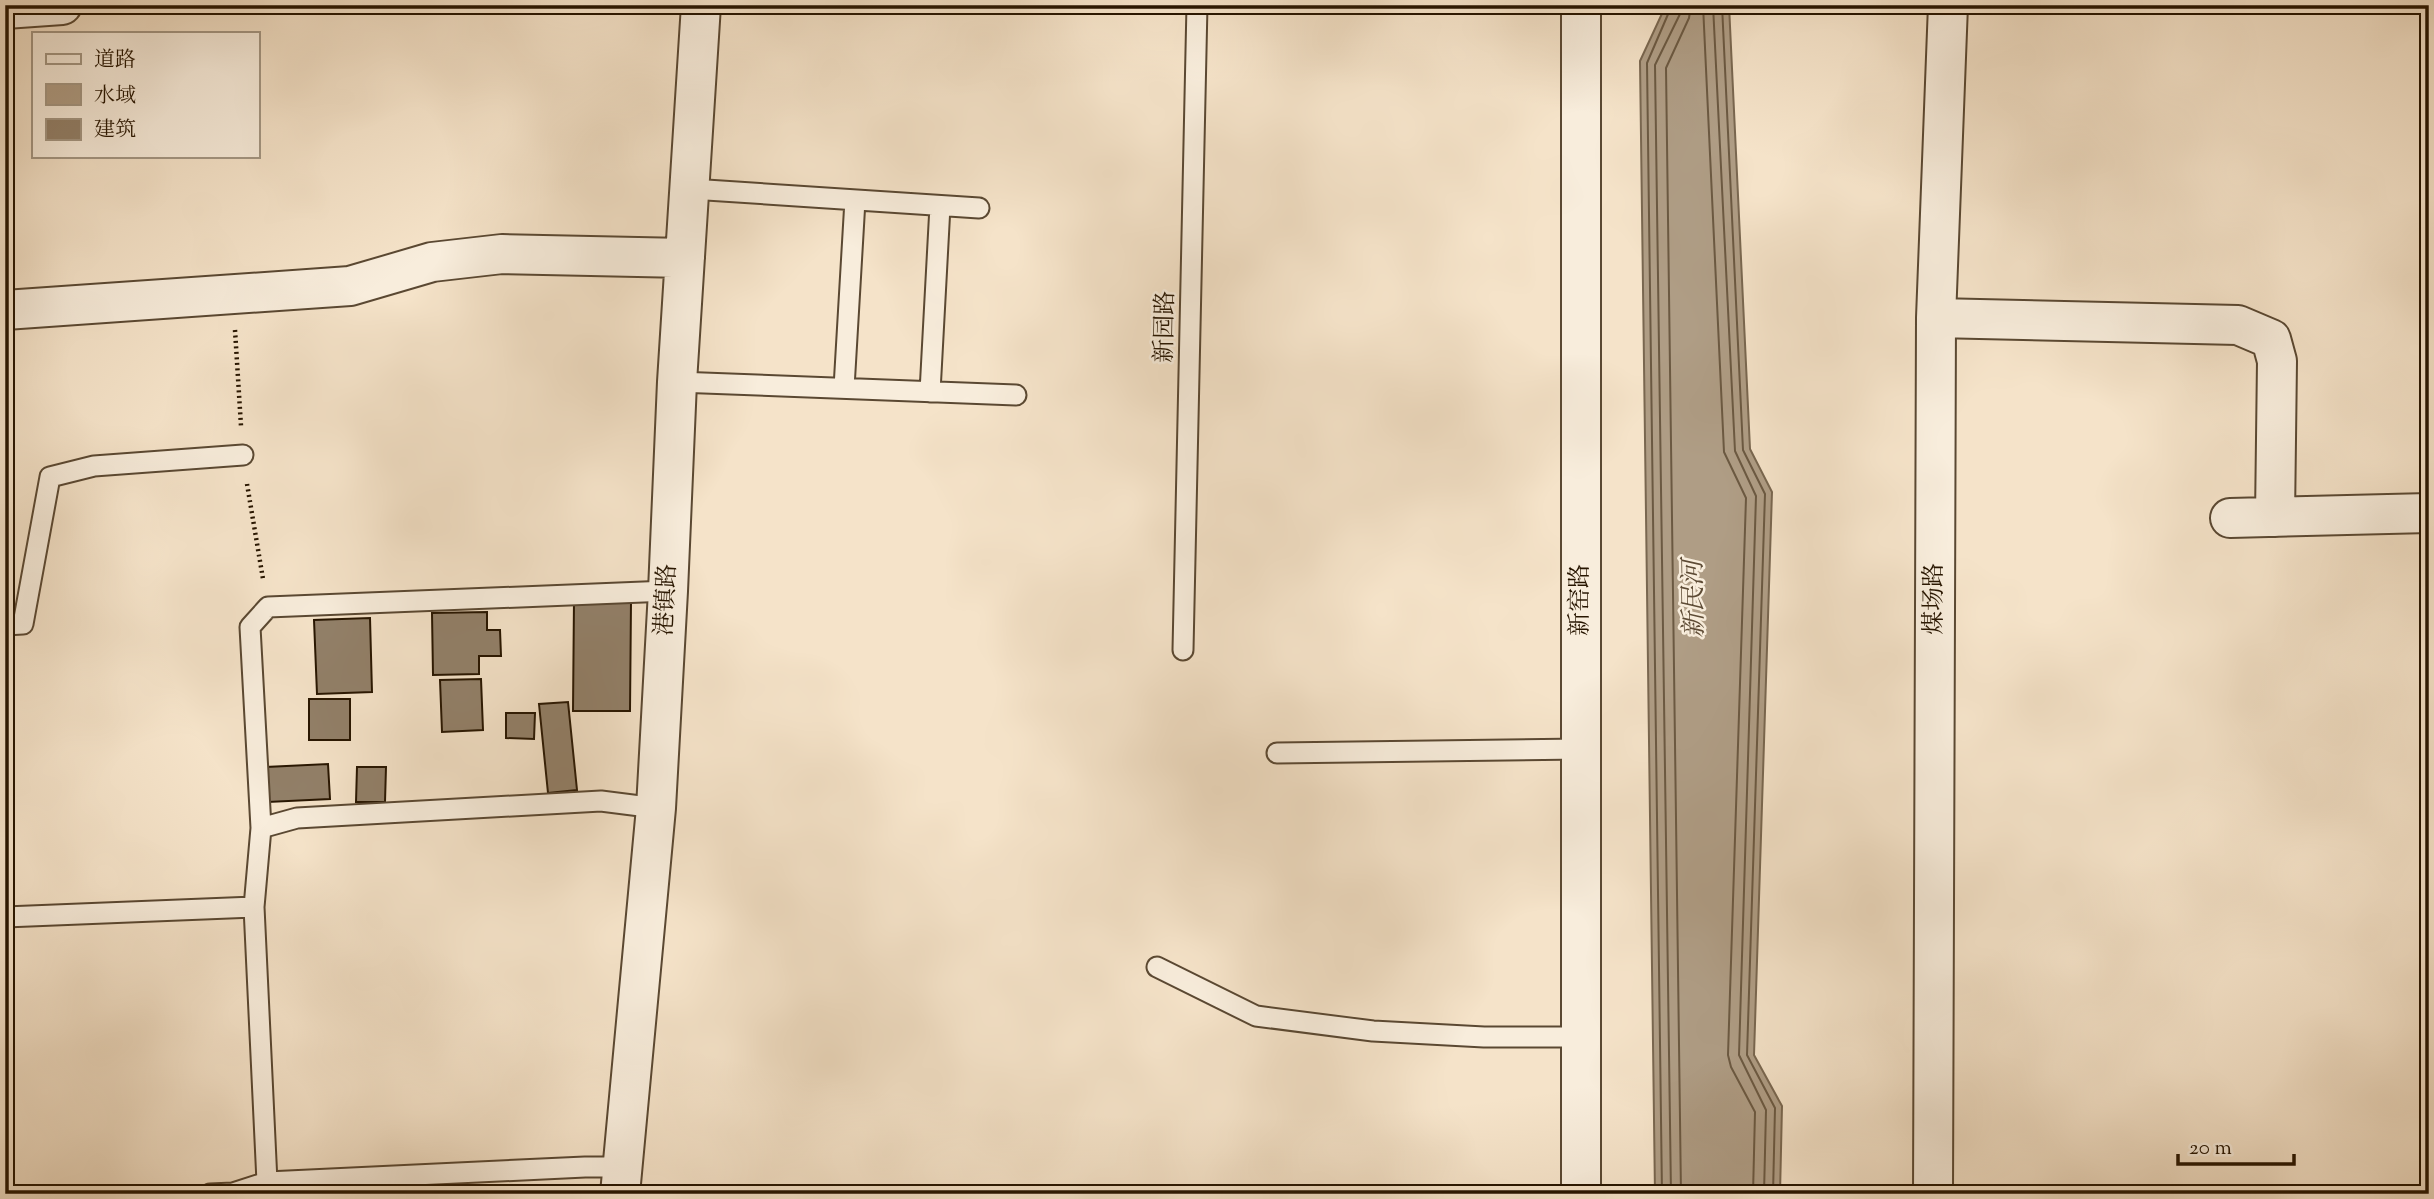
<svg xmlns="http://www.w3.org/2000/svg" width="2434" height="1199" viewBox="0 0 2434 1199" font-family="'Sorts Mill Goudy','Noto Serif SC',serif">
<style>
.water{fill:#af9d85;stroke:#796750;stroke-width:2}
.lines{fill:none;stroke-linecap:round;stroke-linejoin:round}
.shore{stroke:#6b5942;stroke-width:2}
.building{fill:#928069;stroke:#271500;stroke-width:2}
.lane-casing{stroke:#5a4832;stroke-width:23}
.street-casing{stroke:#5a4832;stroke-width:42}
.path{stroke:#271500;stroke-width:4.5;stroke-dasharray:2 3.5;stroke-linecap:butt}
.lane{stroke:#f8eddc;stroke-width:19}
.street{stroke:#f8eddc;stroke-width:38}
.labels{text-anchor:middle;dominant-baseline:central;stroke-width:5;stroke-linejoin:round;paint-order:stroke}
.street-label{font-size:24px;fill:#271500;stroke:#f8eddc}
.water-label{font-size:26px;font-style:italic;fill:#5d4b35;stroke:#f8eddc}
</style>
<rect width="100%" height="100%" fill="#f5e3c9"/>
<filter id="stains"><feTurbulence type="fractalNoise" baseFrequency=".00286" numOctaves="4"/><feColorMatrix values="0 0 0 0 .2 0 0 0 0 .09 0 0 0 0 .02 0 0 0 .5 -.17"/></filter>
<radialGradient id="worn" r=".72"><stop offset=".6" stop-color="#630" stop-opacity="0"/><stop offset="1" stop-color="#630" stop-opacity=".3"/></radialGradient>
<path class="water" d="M1666,5H1729L1750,449L1772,492L1754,1055L1782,1106L1780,1194H1655L1640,61Z"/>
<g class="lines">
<path class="shore" d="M1703,5L1724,452L1746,498L1728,1055L1731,1067L1755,1112L1753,1194
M1713,5L1735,451L1756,496L1739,1055L1766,1110L1764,1194
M1722,5L1743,450L1765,494L1747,1055L1775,1108L1773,1194
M1662,1194L1647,63L1672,5
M1671,1194L1655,65L1680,14L1681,5
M1681,1194L1666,68L1689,18L1691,5"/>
</g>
<path class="building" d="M574,600L631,601L630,711H573Z
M487,612V630H500L501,656H479V674L433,675L432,613Z
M370,618L372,692L317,694L314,620Z
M481,679L483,730L442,732L440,680Z
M309,699H350V740H309Z
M568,702L577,790L548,793L539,704Z
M506,713H535L534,739L506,738Z
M328,764L330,799L268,802L266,767Z
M357,767H386L385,802H356Z"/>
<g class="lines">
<g class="lane-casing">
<path id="lane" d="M691,189L979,208
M677,382L1016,395
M844,388L855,200
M930,392L940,206
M5,625L23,624L50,477L94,466L243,455
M1183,650L1197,5
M1277,753L1581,749
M261,828L297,818L601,801L656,808
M5,917L254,907
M1157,967L1256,1016L1373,1031L1484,1037H1581
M267,1182L254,907L261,828L250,627L268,607L668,591
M210,1194L233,1193L267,1182L585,1167H622"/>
</g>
<g class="street-casing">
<path id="street" d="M5,9L62,5
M5,310L350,286L432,262L502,254L685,258
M1936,318L2238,325L2271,339L2277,361L2275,517
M2230,518L2429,513
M620,1194L656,808L668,591L677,382L701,5
M1581,1194V5
M1933,1194L1936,318L1948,5"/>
</g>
<path class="path" d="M235,330L241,426
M247,484L263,579"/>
<use href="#lane" class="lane"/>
<use href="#street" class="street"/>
</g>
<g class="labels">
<g class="street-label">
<text transform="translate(1166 327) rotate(-89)">新园路</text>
<text transform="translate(1935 599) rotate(-90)">煤场路</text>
<text transform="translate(667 600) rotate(-87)">港镇路</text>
<text transform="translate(1581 600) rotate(-90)">新窑路</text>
</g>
<g class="water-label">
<text transform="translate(1695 599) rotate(-91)">新民河</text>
</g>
</g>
<rect width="2434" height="1199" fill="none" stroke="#f5e3c9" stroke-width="28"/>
<rect x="7" y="7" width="2420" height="1185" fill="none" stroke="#271500" stroke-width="3.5"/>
<rect x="14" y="14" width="2406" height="1171" fill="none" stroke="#271500" stroke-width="2"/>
<rect x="32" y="32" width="228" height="126" fill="#f8eddc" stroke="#a49784" stroke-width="2"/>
<rect x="46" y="54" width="35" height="10" fill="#f8eddc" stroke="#a49784" stroke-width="2"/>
<text x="94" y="66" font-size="21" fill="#271500">道路</text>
<rect x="46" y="84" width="35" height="21" fill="#af9d85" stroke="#a49784" stroke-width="2"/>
<text x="94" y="102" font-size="21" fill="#271500">水域</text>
<rect x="46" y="119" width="35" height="21" fill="#928069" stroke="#a49784" stroke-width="2"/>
<text x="94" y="136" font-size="21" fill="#271500">建筑</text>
<path d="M2178 1154v10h116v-10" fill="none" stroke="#271500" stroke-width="3.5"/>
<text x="2189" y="1154" font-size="21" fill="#271500" stroke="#f8eddc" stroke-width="5" paint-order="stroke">20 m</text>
<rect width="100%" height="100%" filter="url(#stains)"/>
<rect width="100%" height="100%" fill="url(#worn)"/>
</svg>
